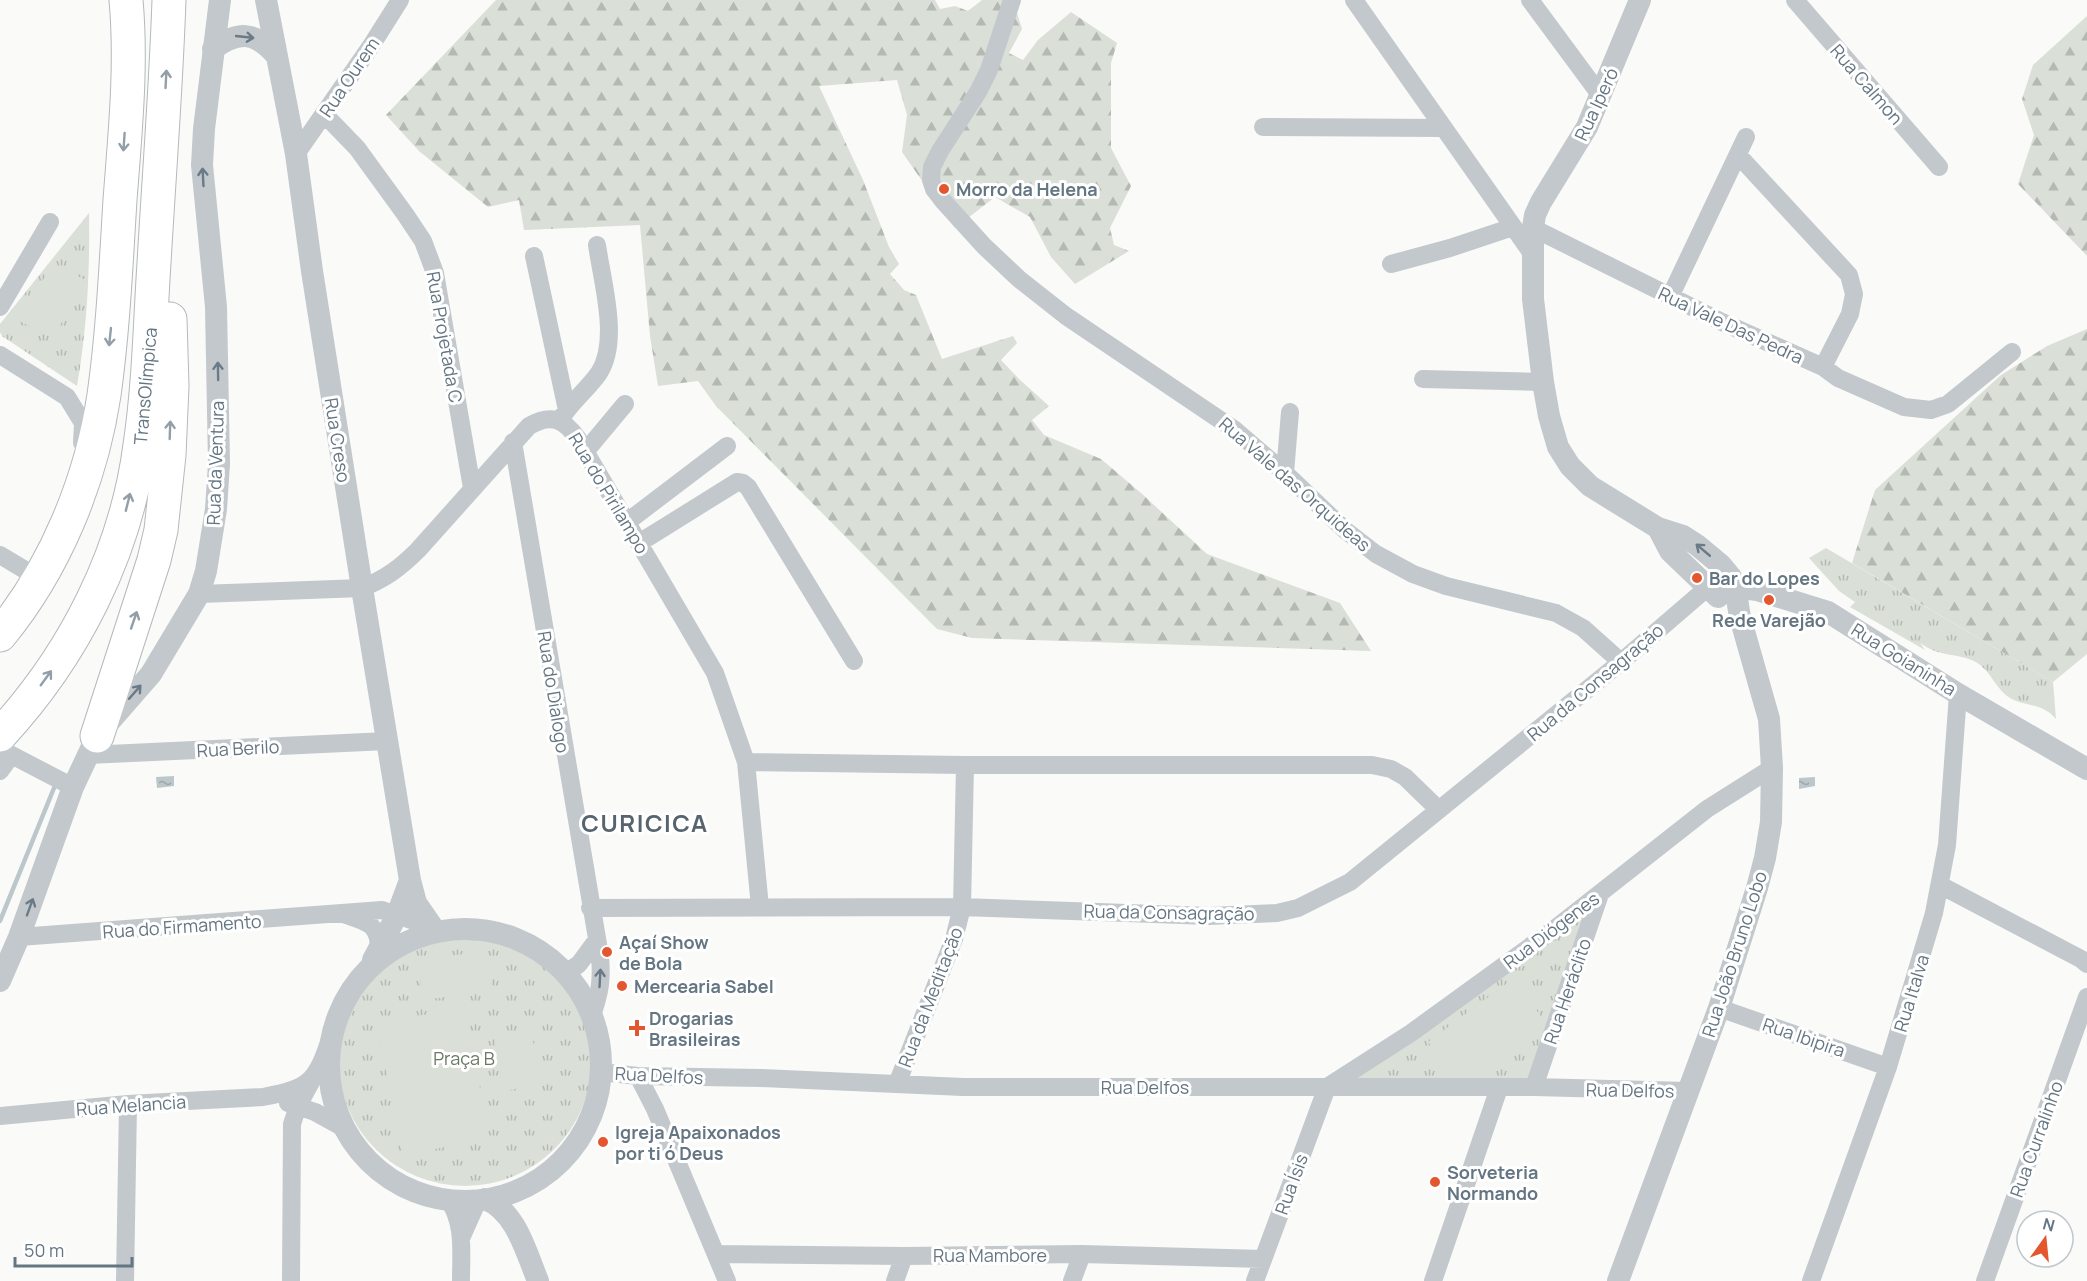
<svg xmlns="http://www.w3.org/2000/svg" width="2087" height="1281" viewBox="0 0 2087 1281" font-family="Manrope,sans-serif">
<style>
.grass{fill:url(#grass-tufts)}
.forest{fill:url(#forest-firs)}
.pitch{fill:#dadfd7}
.water{fill:url(#water-ripples)}
.lines{fill:none;stroke-linecap:round;stroke-linejoin:round}
.stream{stroke:#bbc7cb;stroke-width:4.5}
.motorway-casing{stroke:#b4b9bd;stroke-width:35}
.minor{stroke:#c3c8cc;stroke-width:18}
.tertiary{stroke:#c3c8cc;stroke-width:22}
.motorway{stroke:#fff;stroke-width:33}
.oneway{stroke:#6a7a87}
.oneway2{stroke:#939fa8}
.poi-dot{fill:#e4572e;stroke:#fff;stroke-width:2}
.labels{text-anchor:middle;dominant-baseline:central;stroke-width:6;stroke-linejoin:round;paint-order:stroke}
.street-label{font-size:18px;fill:#657683;stroke:#fff}
.poi-label{font-size:18px;font-weight:bold;fill:#657683;stroke:#fff;text-anchor:start}
.park-label{font-size:18px;fill:#687a64;stroke:#fff}
.district-label{font-size:24px;font-weight:bold;letter-spacing:1.5px;fill:#57646e;stroke:#fff}
</style>
<defs>
<pattern id="grass-tufts" width="24" height="20" patternUnits="userSpaceOnUse" patternTransform="scale(1.5)"><rect width="24" height="20" fill="#dadfd7"/><path d="M3 7l-1-3M5 7V3M7 7l1-3M15 17l-1-3M17 17v-4M19 17l1-3" fill="none" stroke="#b4b9b4"/></pattern>
<pattern id="forest-firs" width="22" height="20" patternUnits="userSpaceOnUse" patternTransform="scale(1.5)"><rect width="22" height="20" fill="#dadfd7"/><path d="M5 1l3.5 6h-7zM16 11l3.5 6h-7z" fill="#b4b9b4"/></pattern>
<pattern id="water-ripples" width="26" height="14" patternUnits="userSpaceOnUse" patternTransform="scale(1.5)"><rect width="26" height="14" fill="#bbc7cb"/><path d="M2 4q2-2 4 0t4 0M15 11q2-2 4 0t4 0" fill="none" stroke="#9ca6aa"/></pattern>
</defs>
<rect width="100%" height="100%" fill="#fafaf8"/>
<path class="grass" d="M89,213C90,271 87,329 77,386L2,336L0,332V324Z
M1826,548L2053,682L2056,719C2041,701 2024,708 2007,696C1995,687 1990,670 1976,662C1956,652 1941,658 1920,643L1925,650L1850,607L1855,602L1839,591L1809,558Z
M1600,894L1534,1087H1327Z
M338 1059a127 127 0 1 1 254 0a127 127 0 1 1-254 0Z"/>
<path class="forest" d="M496,0H935L940,9L955,6L968,11L982,0H1013L1022,29L1009,53L1023,60L1038,40L1071,12L1117,43L1111,63V148L1131,186L1110,228L1114,245L1129,251L1075,284L1051,257L1030,217L995,197L955,228L902,152L907,115L897,80L819,86L863,180L889,247L899,264L890,274L904,290L916,295L942,359L1013,336L1017,343L1001,360L1020,380L1049,406L1032,420L1044,435L1101,459L1141,493L1207,554L1340,603L1371,651L972,638L937,629L716,406L698,381L658,386L650,336L640,225L524,230L519,200L488,207L419,151L386,115Z
M2087,16V256L2018,184L2034,135L2022,99L2033,65Z
M2087,329V654L2053,682L1852,563L1875,490L2001,375L2047,346Z"/>
<path class="pitch" d="M53,263L87,281L53,337L19,321Z
M486,951L492,991L423,1000L418,960Z
M1515,977L1545,1023L1481,1077H1457L1428,1042Z
M464,1007L490,1139L402,1155L377,1024Z
M531,1033L543,1083L506,1091L495,1041Z"/>
<path class="water" d="M174,776V786L157,788L156,777Z
M1815,777V786L1799,789V778Z"/>
<g class="lines">
<path class="stream" d="M0,921L54,788"/>
<g class="motorway-casing">
<path id="motorway" d="M0,635C55,568 91,481 104,395C113,331 116,265 120,200C125,134 132,66 126,0
M0,735C74,655 126,553 140,445C149,385 150,324 154,263C159,176 166,88 169,0
M97,736L154,560L161,530L169,455L172,386L170,319"/>
</g>
<path class="minor" d="M1012,0L989,70L978,92L940,151L932,167L931,180L934,189L944,202L984,246L1019,279L1066,316L1235,430L1285,473L1345,530L1376,554L1413,574L1446,586L1556,613L1583,628L1621,662
M1354,0L1533,255
M1530,0L1601,96
M1795,0L1939,167
M324,114L357,148L405,214L423,241L435,273L472,488
M1263,127L1442,128
M296,154L371,46L400,0
M1533,228L1722,322L1823,367L1850,314L1854,294L1849,275L1738,155
M534,256L567,410
M1391,264L1450,248L1513,227
M1670,297L1746,137
M0,307L50,222
M0,355L67,397L83,423L82,443
M1823,367L1838,378L1904,407L1931,410L1948,404L2012,352
M1423,379L1543,382
M560,420C571,402 587,390 599,373C620,341 602,281 597,245
M513,442L600,956C602,980 600,993 592,1015
M585,452L625,404
M1285,473L1290,412
M627,522L727,446
M639,543L737,482L743,483L748,487L854,661
M0,555L30,573
M199,594L362,588C385,579 400,568 418,550L529,426C551,413 564,419 578,439L715,673L746,762L760,907
M0,749L73,787
M88,755L387,741
M746,762L965,765H1372L1391,769L1405,777L1439,810
M0,771L11,756
M1940,885L2081,959L2087,964
M590,908L962,907L1209,916L1277,913L1298,908L1350,882L1621,662L1707,588
M346,915C367,922 379,924 379,949
M19,937L382,910L414,921L431,933
M566,973L579,964L596,941
M1719,1008L1888,1067
M601,1072L638,1076L761,1078L963,1087H1534L1688,1091
M638,1076L655,1109L727,1281
M897,1084L954,939L962,907L965,765
M1534,1087L1600,894
M288,1103L315,1112L344,1128
M0,1116L128,1104L263,1097C313,1088 316,1080 332,1034
M448,1199C465,1223 461,1253 461,1281
M462,1236L478,1200
M717,1254L904,1256L1082,1254L1263,1259
M125,1281L128,1104
M291,1281L292,1124L298,1106L312,1080
M895,1281L904,1256
M1072,1281L1082,1254
M1255,1281L1327,1087L1411,1033L1557,927L1707,809L1772,768
M1433,1281L1499,1088
M1811,1281L1888,1067L1934,913L1947,845L1958,694
M1985,1281L2087,997"/>
<path class="tertiary" d="M266,0L296,154L312,271L362,588L410,880L416,903L436,932
M213,49C238,31 254,31 275,54
M1658,528L1670,551L1718,597
M1707,588L1735,587L1757,590L1828,612L1958,694L2087,769
M329 1065a136 136 0 1 1 272 0a136 136 0 1 1-272 0Z
M373,960L397,915L410,880
M0,981L19,937L73,787L97,736L151,674L199,594L206,571L216,509L219,464L216,307L202,165L204,129L220,0
M485,1199C516,1211 526,1252 538,1281
M1618,1281L1719,1008L1757,888L1765,858L1771,822L1772,768L1769,719L1740,617L1735,587L1731,577L1721,565L1697,545L1683,536L1658,528L1590,486L1570,466L1558,447L1549,416L1543,382L1533,299V228L1535,215L1541,202L1587,127L1640,0"/>
<use href="#motorway" class="motorway"/>
</g>
<defs><path id="oneway-shaft" d="M-6 0H5M1.5-3L5.5 0L1.5 3" fill="none" stroke-width="1.6" stroke-linecap="round" stroke-linejoin="round" transform="scale(1.5)"/></defs>
<g class="oneway">
<use href="#oneway-shaft" transform="translate(245 37) rotate(6)"/>
<use href="#oneway-shaft" transform="translate(203 177) rotate(-93)"/>
<use href="#oneway-shaft" transform="translate(218 371) rotate(-91)"/>
<use href="#oneway-shaft" transform="translate(1703 550) rotate(-140)"/>
<use href="#oneway-shaft" transform="translate(135 692) rotate(-49)"/>
<use href="#oneway-shaft" transform="translate(30 907) rotate(-70)"/>
<use href="#oneway-shaft" transform="translate(600 978) rotate(-87)"/>
</g>
<g class="oneway2">
<use href="#oneway-shaft" transform="translate(166 79) rotate(-87)"/>
<use href="#oneway-shaft" transform="translate(124 142) rotate(94)"/>
<use href="#oneway-shaft" transform="translate(110 337) rotate(96)"/>
<use href="#oneway-shaft" transform="translate(170 430) rotate(-88)"/>
<use href="#oneway-shaft" transform="translate(128 502) rotate(-76)"/>
<use href="#oneway-shaft" transform="translate(134 620) rotate(-71)"/>
<use href="#oneway-shaft" transform="translate(46 678) rotate(-54)"/>
</g>
<g class="poi-dot">
<circle cx="944" cy="189" r="6"/>
<circle cx="1697" cy="578" r="6"/>
<circle cx="1769" cy="600" r="6"/>
<circle cx="607" cy="952" r="6"/>
<circle cx="622" cy="986" r="6"/>
<path d="M634 1019h6v6h6v6h-6v6h-6v-6h-6v-6h6z"/>
<circle cx="603" cy="1142" r="6"/>
<circle cx="1435" cy="1182" r="6"/>
</g>
<g class="labels">
<g class="street-label">
<text transform="translate(349 77) rotate(-56)">Rua Ourem</text>
<text transform="translate(1867 84) rotate(49)">Rua Calmon</text>
<text transform="translate(1596 104) rotate(-65)">Rua Iperó</text>
<text transform="translate(1731 325) rotate(25)">Rua Vale Das Pedra</text>
<text transform="translate(445 337) rotate(80)">Rua Projetada C</text>
<text transform="translate(145 386) rotate(-85)">TransOlímpica</text>
<text transform="translate(338 440) rotate(81)">Rua Creso</text>
<text transform="translate(215 463) rotate(-88)">Rua da Ventura</text>
<text transform="translate(1295 484) rotate(41)">Rua Vale das Orquideas</text>
<text transform="translate(609 493) rotate(59)">Rua do Pirilampo</text>
<text transform="translate(1904 659) rotate(32)">Rua Goianinha</text>
<text transform="translate(1595 682) rotate(-40)">Rua da Consagração</text>
<text transform="translate(554 692) rotate(81)">Rua do Dialogo</text>
<text transform="translate(238 748) rotate(-3)">Rua Berilo</text>
<text transform="translate(1169 912) rotate(1)">Rua da Consagração</text>
<text transform="translate(182 926) rotate(-4)">Rua do Firmamento</text>
<text transform="translate(1551 930) rotate(-37)">Rua Diógenes</text>
<text transform="translate(1734 954) rotate(-72)">Rua João Bruno Lobo</text>
<text transform="translate(1567 991) rotate(-71)">Rua Heráclito</text>
<text transform="translate(1911 993) rotate(-73)">Rua Italva</text>
<text transform="translate(930 997) rotate(-69)">Rua da Meditação</text>
<text transform="translate(1804 1037) rotate(19)">Rua Ibipira</text>
<text transform="translate(659 1075) rotate(3)">Rua Delfos</text>
<text x="1145" y="1087">Rua Delfos</text>
<text transform="translate(1630 1090) rotate(1)">Rua Delfos</text>
<text transform="translate(131 1105) rotate(-4)">Rua Melancia</text>
<text transform="translate(2036 1139) rotate(-70)">Rua Curralinho</text>
<text transform="translate(1291 1184) rotate(-70)">Rua Ísis</text>
<text x="990" y="1255">Rua Mambore</text>
</g>
<g class="poi-label">
<text x="956" y="189">Morro da Helena</text>
<text x="1709" y="578">Bar do Lopes</text>
<text x="1769" y="620" text-anchor="middle">Rede Varejão</text>
<text x="619" y="942">Açaí Show<tspan x="619" dy="21">de Bola</tspan></text>
<text x="634" y="986">Mercearia Sabel</text>
<text x="649" y="1018">Drogarias<tspan x="649" dy="21">Brasileiras</tspan></text>
<text x="615" y="1132">Igreja Apaixonados<tspan x="615" dy="21">por ti ó Deus</tspan></text>
<text x="1447" y="1172">Sorveteria<tspan x="1447" dy="21">Normando</tspan></text>
</g>
<g class="park-label">
<text x="464" y="1058">Praça B</text>
</g>
<g class="district-label">
<text x="645" y="822">CURICICA</text>
</g>
</g>
<g transform="translate(2045 1239) rotate(15)"><circle r="28" fill="#ffffff" stroke="#c1c8cd" stroke-width="1.5"/>
<path d="M0-4.5L10 22L0 15L-10 22Z" fill="#e4572e"/>
<text y="-9" font-size="16" font-weight="bold" text-anchor="middle" fill="#657683">N</text>
</g>
<path d="M15 1257v9h117v-9" fill="none" stroke="#657683" stroke-width="3"/>
<text x="24" y="1257" font-size="18" fill="#657683" stroke="#ffffff" stroke-width="4.5" paint-order="stroke">50 m</text>
</svg>
